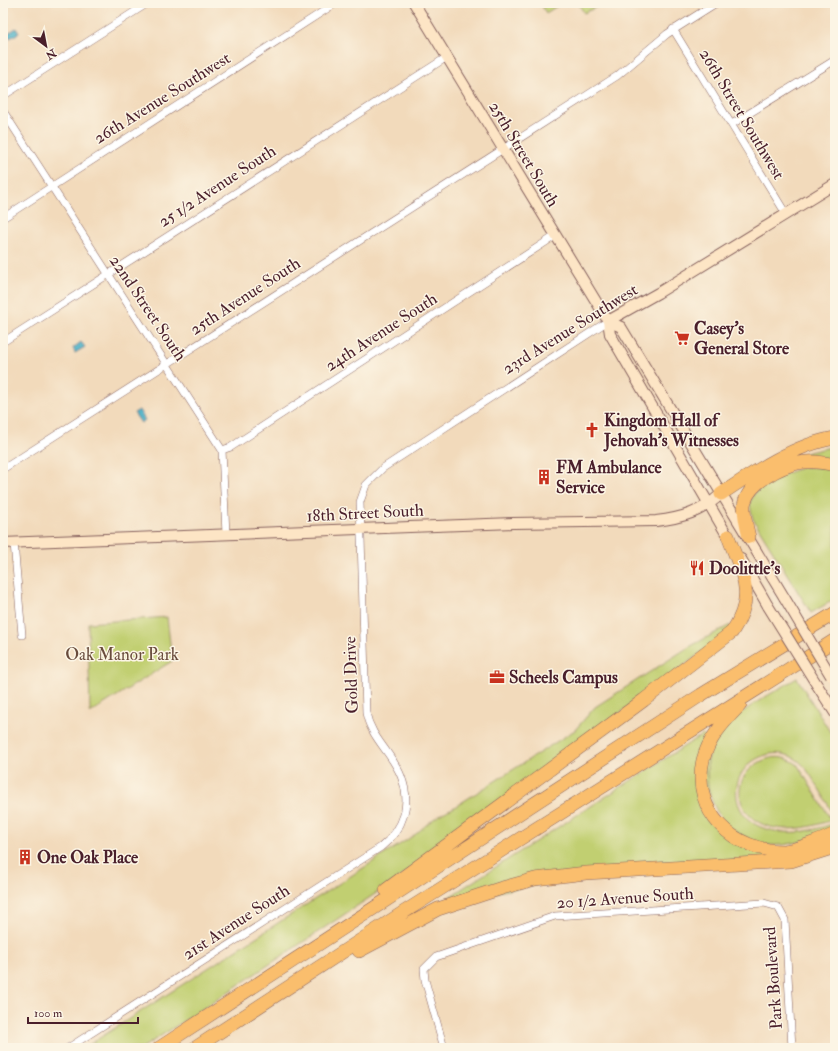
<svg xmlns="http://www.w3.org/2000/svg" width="838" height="1051" viewBox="0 0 838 1051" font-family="'IM FELL Double Pica',serif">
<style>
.green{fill:#c1cf71;stroke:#86774e}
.water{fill:#46afc6;stroke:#486778}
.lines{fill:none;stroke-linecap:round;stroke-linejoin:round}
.street-casing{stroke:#85605d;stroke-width:8}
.secondary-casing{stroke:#85605d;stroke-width:12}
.highway-casing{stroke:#85605d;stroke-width:14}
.street{stroke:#fff;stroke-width:7}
.secondary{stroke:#fde5c5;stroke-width:10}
.highway{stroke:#fabe6d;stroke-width:13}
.secondary-bridge-casing{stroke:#85605d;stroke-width:12;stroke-linecap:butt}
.secondary-bridge{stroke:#fde5c5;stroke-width:10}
.labels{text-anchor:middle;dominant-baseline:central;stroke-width:3;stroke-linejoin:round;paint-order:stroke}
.street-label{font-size:17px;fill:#4a1f2b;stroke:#fcf5e5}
.poi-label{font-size:17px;font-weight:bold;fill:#4a1f2b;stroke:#fcf5e5;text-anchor:start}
.park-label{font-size:17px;fill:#684b3c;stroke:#fcf5e5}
</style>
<rect width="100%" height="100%" fill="#fcf5e5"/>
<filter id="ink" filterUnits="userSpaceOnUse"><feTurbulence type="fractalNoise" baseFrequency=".025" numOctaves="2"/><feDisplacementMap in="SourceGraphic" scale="8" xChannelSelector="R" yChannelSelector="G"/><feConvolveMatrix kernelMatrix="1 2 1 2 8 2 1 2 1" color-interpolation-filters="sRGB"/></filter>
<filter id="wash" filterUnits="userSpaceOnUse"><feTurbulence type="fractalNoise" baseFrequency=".012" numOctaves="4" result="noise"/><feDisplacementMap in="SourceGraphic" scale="16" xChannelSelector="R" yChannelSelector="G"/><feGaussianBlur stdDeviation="0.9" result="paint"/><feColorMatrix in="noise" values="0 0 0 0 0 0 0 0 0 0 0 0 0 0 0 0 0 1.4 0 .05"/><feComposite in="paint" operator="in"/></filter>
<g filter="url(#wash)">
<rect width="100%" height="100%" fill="#f2dabb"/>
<path class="green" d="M540,3H562L546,13Z
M578,3H605L584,13Z
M835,446V459L789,460L810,452Z
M803,467L835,468V599L811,613L753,519C752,513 749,507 751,500C756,483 788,473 803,467Z
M167,617L172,661L90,713L88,623Z
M730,625V631L399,878L213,1002L142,1048H84L416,834C427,824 438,814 453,808L575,730L595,707L689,647Z
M797,678L835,740V819C815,826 793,832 771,827C737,819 727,780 760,762C773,755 784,756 797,764L830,818L834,816C829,805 810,772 802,764C793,755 779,751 766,755C726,767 727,819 767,829C789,836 813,831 835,823V831C812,838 791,847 767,845C762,845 756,841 751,839C746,837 741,835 737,833C709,815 699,772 714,743C730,713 769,696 797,678Z
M702,735L707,738L708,814L774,855V859L621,867L450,902L449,897Z"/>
<path class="water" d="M16,28L19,33L10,38L7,34Z
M81,342L85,347L75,353L73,348Z
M139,410L145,420L141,423L134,413Z"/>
</g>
<g filter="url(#ink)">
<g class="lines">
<g class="street-casing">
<path id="street" d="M673,29L786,214
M3,96L148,3
M3,111L222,450L226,534
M732,124L835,60
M3,218L336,3
M3,342L447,57
M222,450L231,447L555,236
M3,469L617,76L667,34L716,3
M14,543L22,635
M68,1048L381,847C404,829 412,804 401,776C392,753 371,738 366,713L360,502L366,485L383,468L608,321
M444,1048L425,980L424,969L436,957L555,916L764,903L778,907L785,920L792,1048"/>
</g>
<g class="secondary-casing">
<path id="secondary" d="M414,3L608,321L610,334L731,542
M608,321L621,327L784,597
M608,321L658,293L835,184
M3,543L513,523L656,521C682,518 702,512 721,494
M741,559L768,606
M817,685L835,713"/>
</g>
<g class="highway-casing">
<path id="highway" d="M721,494C754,472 796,444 835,438
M749,537C747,529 742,508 745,501C751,482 780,467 798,463C811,460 823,462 835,465
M740,705C725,721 709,737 703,760C691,812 734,851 783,851C794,851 824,839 835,834
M386,890L644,700L732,632C757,594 742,575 728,536
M359,951L438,909L502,888L535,879L586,873L791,861L835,847
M159,1048L701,695L835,613
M195,1048L404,912L835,640"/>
</g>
<use href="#street" class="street"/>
<use href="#secondary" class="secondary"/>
<use href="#highway" class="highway"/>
<g class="secondary-bridge-casing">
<path id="secondary-bridge" d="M784,597L831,676
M768,606L817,685"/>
</g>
<use href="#secondary-bridge" class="secondary-bridge"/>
</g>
</g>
<defs>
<g id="supermarket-bare" transform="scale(1.2)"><path d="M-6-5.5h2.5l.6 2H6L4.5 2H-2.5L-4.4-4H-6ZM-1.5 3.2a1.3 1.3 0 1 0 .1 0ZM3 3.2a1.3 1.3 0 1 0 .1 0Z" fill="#c8321e" stroke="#fcf5e5" stroke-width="2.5" paint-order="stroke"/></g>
<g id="church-bare" transform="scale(1.2)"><path d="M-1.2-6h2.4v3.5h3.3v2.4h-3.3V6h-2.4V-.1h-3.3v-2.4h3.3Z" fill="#c8321e" stroke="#fcf5e5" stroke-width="2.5" paint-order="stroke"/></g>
<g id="building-bare" transform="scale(1.2)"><path d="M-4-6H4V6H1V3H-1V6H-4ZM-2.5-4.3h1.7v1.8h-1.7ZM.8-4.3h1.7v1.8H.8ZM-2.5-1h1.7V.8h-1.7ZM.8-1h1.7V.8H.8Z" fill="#c8321e" stroke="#fcf5e5" stroke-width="2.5" paint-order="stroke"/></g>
<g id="restaurant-bare" transform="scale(1.2)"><path d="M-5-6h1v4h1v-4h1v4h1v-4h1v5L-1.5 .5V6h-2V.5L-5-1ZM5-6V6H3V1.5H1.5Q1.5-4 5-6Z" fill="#c8321e" stroke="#fcf5e5" stroke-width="2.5" paint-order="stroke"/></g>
<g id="office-bare" transform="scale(1.2)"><path d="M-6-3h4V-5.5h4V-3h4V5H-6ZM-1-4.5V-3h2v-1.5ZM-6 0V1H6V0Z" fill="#c8321e" stroke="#fcf5e5" stroke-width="2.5" paint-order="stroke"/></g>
</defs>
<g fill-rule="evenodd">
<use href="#supermarket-bare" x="682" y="338"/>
<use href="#church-bare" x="592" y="430"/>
<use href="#building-bare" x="544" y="477"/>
<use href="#restaurant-bare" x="697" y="568"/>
<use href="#office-bare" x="497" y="677"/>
<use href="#building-bare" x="25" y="857"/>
</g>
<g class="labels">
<g class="street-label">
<text transform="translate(162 98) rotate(-32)">26th Avenue Southwest</text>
<text transform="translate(742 114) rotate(59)">26th Street Southwest</text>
<text transform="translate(524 154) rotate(59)">25th Street South</text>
<text transform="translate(217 186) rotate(-33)">25 1/2 Avenue South</text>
<text transform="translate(245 296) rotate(-33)">25th Avenue South</text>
<text transform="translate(148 308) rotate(56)">22nd Street South</text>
<text transform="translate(570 329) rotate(-32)">23rd Avenue Southwest</text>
<text transform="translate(381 332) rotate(-33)">24th Avenue South</text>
<text transform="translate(365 513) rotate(-3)">18th Street South</text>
<text transform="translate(351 675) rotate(-92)">Gold Drive</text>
<text transform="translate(625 898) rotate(-4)">20 1/2 Avenue South</text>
<text transform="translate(236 922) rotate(-33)">21st Avenue South</text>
<text transform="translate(773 978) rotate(-94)">Park Boulevard</text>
</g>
<g class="poi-label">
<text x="694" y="328">Casey's<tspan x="694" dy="20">General Store</tspan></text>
<text x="604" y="420">Kingdom Hall of<tspan x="604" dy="20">Jehovah's Witnesses</tspan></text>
<text x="556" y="467">FM Ambulance<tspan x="556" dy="20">Service</tspan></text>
<text x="709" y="568">Doolittle's</text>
<text x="509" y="677">Scheels Campus</text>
<text x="37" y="857">One Oak Place</text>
</g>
<g class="park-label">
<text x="122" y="654">Oak Manor Park</text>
</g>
</g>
<rect width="838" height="1051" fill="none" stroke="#fcf5e5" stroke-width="16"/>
<g transform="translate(46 46) rotate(148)" stroke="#fcf5e5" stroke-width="3" paint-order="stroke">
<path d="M0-3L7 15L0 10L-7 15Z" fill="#4a1f2b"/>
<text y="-6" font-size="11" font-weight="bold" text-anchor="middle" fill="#4a1f2b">N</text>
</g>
<path d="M28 1017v6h110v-6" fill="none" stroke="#4a1f2b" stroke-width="2"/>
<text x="34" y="1017" font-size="12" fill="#4a1f2b" stroke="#fcf5e5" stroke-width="3" paint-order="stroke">100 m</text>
</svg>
